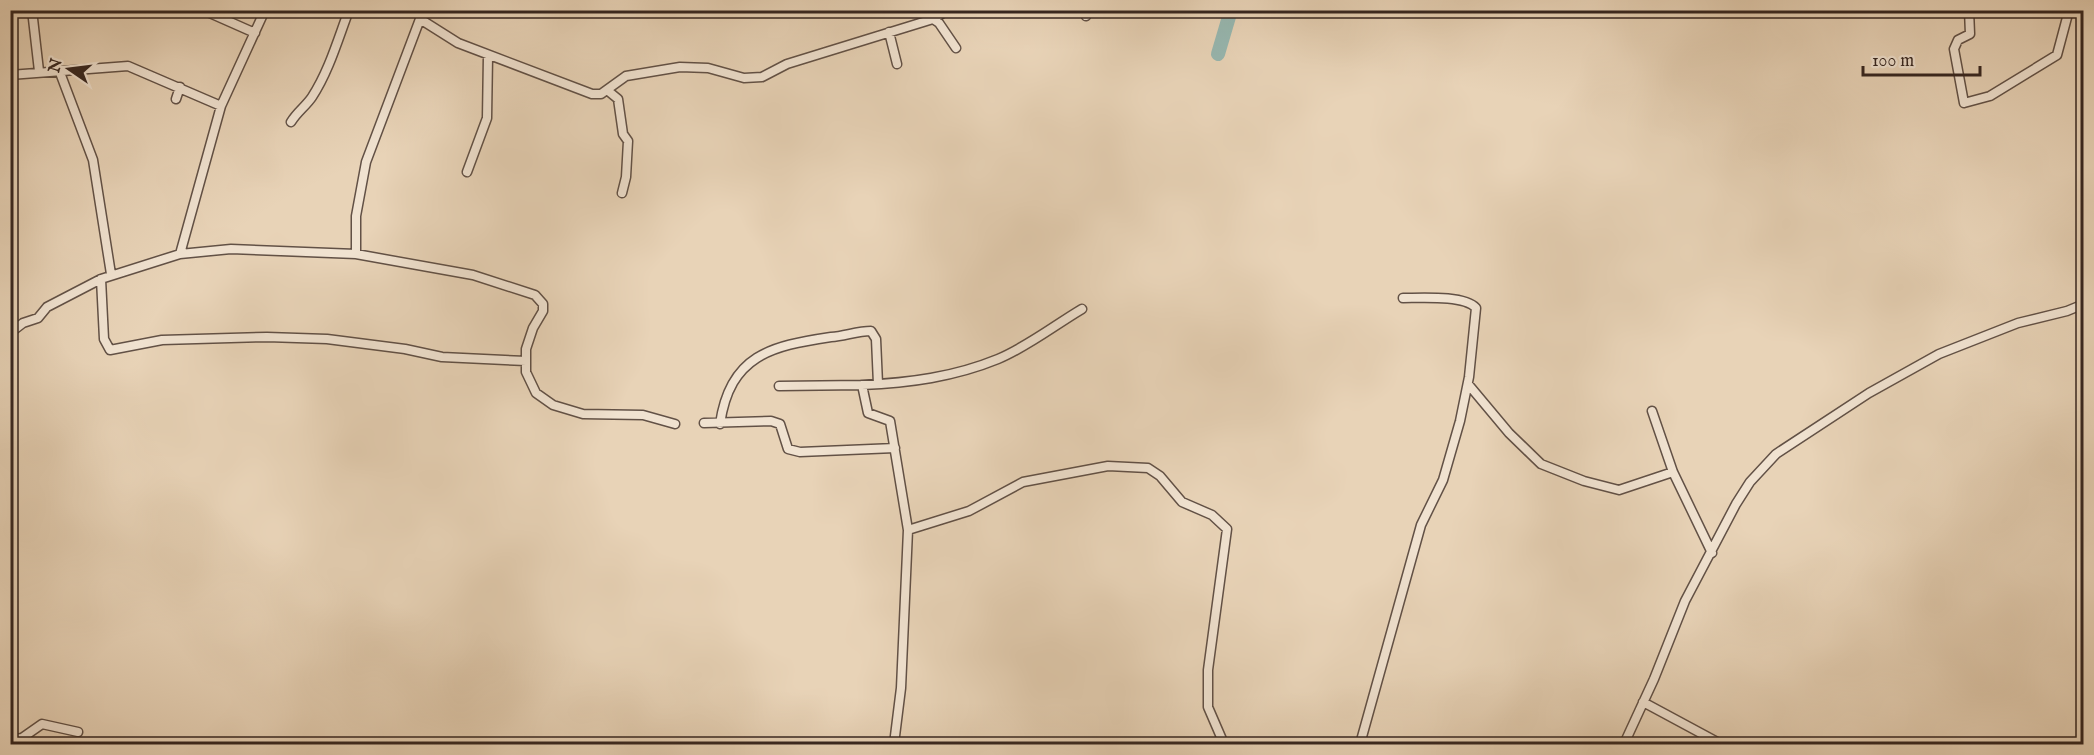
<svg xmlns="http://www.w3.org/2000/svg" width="2094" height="755" viewBox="0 0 2094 755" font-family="'IM FELL English',serif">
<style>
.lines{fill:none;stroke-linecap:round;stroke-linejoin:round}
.river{stroke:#97b7b0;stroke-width:14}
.street-casing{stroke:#625146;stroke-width:11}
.street{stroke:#f0e2d0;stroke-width:8}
</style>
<rect width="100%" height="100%" fill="#e8d3b7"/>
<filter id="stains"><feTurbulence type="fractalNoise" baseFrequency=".00333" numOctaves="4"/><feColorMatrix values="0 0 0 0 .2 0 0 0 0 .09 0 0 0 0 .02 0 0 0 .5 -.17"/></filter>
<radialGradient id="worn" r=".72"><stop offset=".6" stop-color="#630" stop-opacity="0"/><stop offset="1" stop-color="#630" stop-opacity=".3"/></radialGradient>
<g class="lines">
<path class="river" d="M1218,54L1231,10"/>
<g class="street-casing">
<path id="street" d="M32,10L39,71
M203,10L255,33
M419,10L420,19L458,43L592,94H601L626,76L680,67L708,68L744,78L762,77L787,64L933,19L939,23L956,48
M1085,10L1086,16
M1969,10L1970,34L1958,40L1954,49L1964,103L1990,96L2057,55L2069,10
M933,19L948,10
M889,32L897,64
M59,70L93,160L111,274
M10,75L128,66L221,106
M607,90L618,99L623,134L628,141L626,177L622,193
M176,99L180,87
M291,122C297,112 306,106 312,97C329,71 338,39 349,10
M467,172L487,118L488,56
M180,254L221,106L265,10
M356,254V216L366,162L420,19
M101,279L104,339L110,350L162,340L267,337L327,339L405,349L442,357L526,361
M10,333L23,323L38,318L47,307L101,279L180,254L231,249L356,254L473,275L535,295L543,304V311L533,328L526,349V372L536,393L553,405L583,414L643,415L675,424
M1468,384L1509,433L1541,464L1584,481L1619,490L1673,472
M779,386L862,385
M1652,411L1673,472L1712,553
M704,423L771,421L780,424L788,449L800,452L895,448
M720,424C730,355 771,346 831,337C845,336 857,331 871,331L876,339L878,384
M908,530L890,421L868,413L862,385C909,383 954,377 998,359C1027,347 1055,325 1082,309
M1643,702L1721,744
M10,740L22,738L42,724L78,732
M894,744L901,688L908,530L969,511L1023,482L1108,466L1148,468L1160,476L1182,502L1212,515L1227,529L1208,670V707L1224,744
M1360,744L1421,525L1443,480L1460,421L1469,377L1476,308C1464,295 1421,298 1403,298
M1624,744L1654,679L1685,601L1736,504L1750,482L1776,454L1869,393L1939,354L2018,323L2067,311L2084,304"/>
</g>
<use href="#street" class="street"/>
</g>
<rect width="2094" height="755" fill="none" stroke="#e8d3b7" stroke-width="36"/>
<rect x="12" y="12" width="2070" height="731" fill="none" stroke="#362620" stroke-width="3"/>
<rect x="18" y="18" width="2058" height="719" fill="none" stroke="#362620" stroke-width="1.5"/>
<g transform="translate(69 69) rotate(284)" stroke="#f0e2d0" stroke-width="4.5" paint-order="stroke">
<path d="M0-4.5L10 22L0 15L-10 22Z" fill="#362620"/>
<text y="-9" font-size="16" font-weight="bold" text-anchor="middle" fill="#362620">N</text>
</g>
<path d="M1863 66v9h117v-9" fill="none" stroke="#362620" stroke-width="3"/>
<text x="1872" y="66" font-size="18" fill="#362620" stroke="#f0e2d0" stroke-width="4.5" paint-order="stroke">100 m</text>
<rect width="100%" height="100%" filter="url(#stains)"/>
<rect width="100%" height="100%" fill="url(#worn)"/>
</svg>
